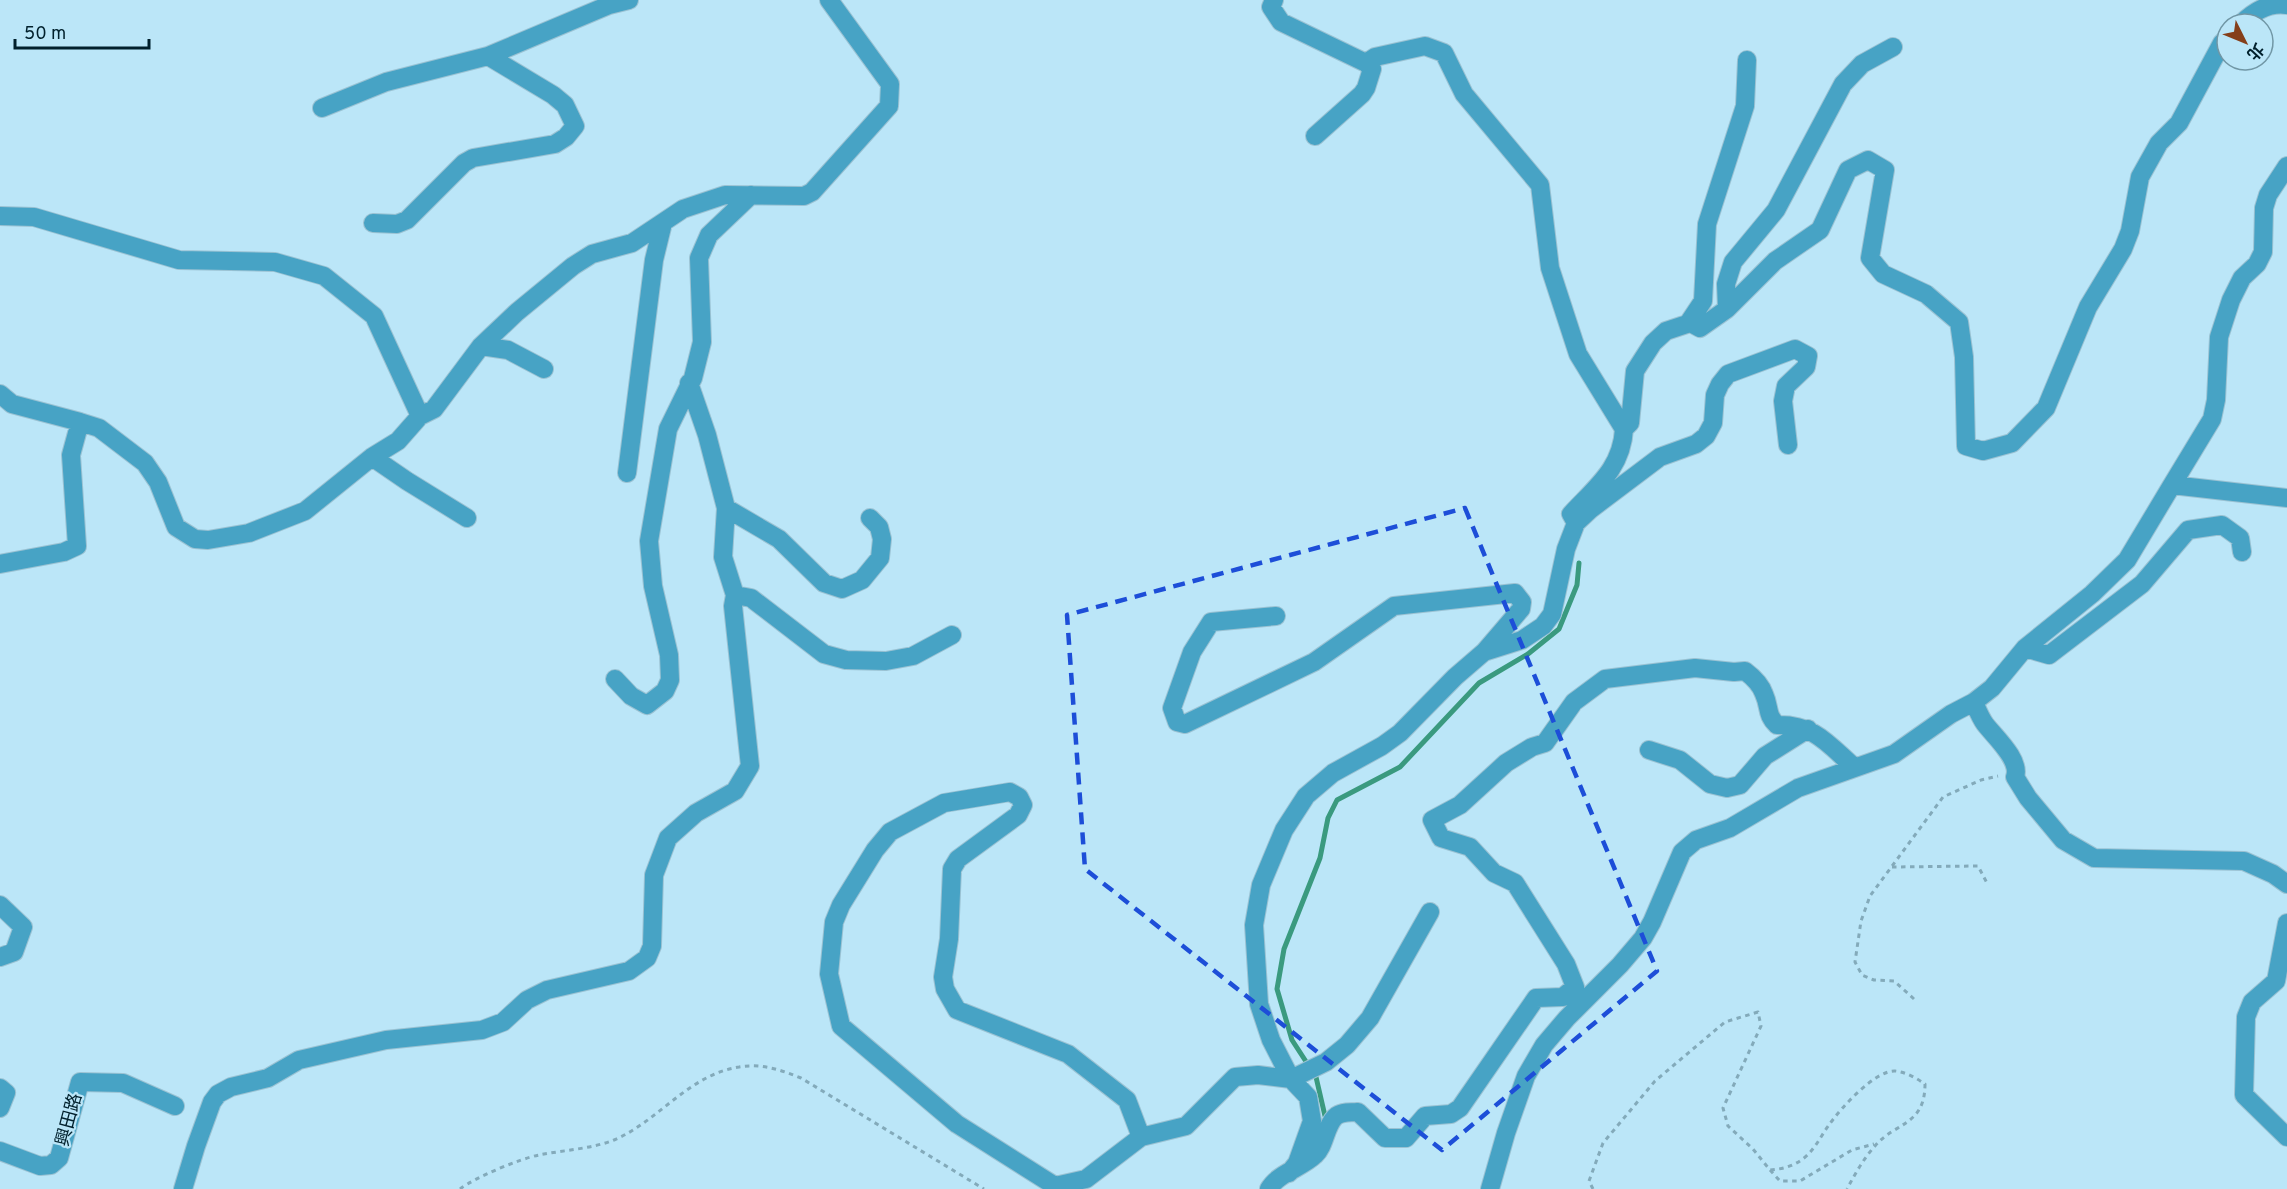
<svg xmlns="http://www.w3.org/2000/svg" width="2287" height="1189" viewBox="0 0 2287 1189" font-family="Overpass,'Noto Sans TC',sans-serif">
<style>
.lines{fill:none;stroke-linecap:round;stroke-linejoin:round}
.stream{stroke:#3a9a7f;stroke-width:5}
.minor-casing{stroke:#9ac2d3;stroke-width:20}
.path{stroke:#83aaba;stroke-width:3;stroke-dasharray:4.5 4.5;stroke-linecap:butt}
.minor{stroke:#47a3c5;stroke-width:18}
.marked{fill:none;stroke:#1d4ed8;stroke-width:4.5;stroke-dasharray:12 8;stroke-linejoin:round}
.labels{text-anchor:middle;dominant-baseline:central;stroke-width:4.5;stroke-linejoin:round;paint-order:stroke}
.street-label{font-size:18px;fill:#01202c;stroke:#bbe6f8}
</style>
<rect width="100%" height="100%" fill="#bbe6f8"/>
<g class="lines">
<path class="stream" d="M1325,1116L1316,1077L1292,1040L1277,989L1284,949L1320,858L1328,818L1337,800L1400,767L1479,683L1528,654L1559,629L1577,585L1579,563"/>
<g class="minor-casing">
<path id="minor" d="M1274,0L1271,7L1281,22L1366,63
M2241,24C2254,11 2269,2 2287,5
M322,108L386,82L488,56
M1315,136L1362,94L1366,88L1372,69L1366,63L1375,57L1425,46L1444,53L1464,94L1540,185L1550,268L1578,354L1624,429
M0,216L34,217L179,260L275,262L324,276L374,316L420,416
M373,223L397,224L407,220L464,163L473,158L555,144L566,137L575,126L565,105L553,95L488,56L609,5L629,0
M1727,309L1726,284L1733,262L1776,210L1843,84L1862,64L1893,47
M1689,322L1703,301L1707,224L1745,106L1747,60
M481,346L508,350L544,369
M689,383L707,435L726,508
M0,394L12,404L80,422
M372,457L407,481L467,518
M627,473L654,260L663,223
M2172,485L2212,419L2216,400L2219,337L2231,300L2242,278L2257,264L2263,252L2264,208L2268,195L2287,166
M1576,523L1571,514C1596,487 1622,468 1624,429L1630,423L1635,371L1653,343L1666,331L1687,324L1689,322L1700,328L1727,309L1775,261L1820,230L1848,170L1868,160L1885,170L1870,258L1883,274L1926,294L1959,322L1964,357L1966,446L1983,451L2012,443L2046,408L2088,307L2123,249L2130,231L2140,177L2159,143L2179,123L2222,43L2227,38
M0,564L64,552L77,546L71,455L80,422L99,428L145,463L158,482L176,527L195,539L208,540L249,533L305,511L372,457L398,441L420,416L434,409L481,346L517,312L573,266L592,254L632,243L683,209L725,195L804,196L812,192L889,106L890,84L829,0
M735,595L723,557L726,508L779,539L824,583L842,589L862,580L880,558L882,539L879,527L870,518
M1276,616L1211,622L1192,652L1172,708L1177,722L1185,724L1314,662L1394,606L1515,593L1522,602L1521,609L1485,651
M2025,648L2049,655L2142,584L2188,530L2222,525L2240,538L2242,552
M615,679L631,696L647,705L665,691L670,680L669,655L653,586L649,541L668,429L693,378L702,342L699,258L709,235L751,195
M1974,702C1977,709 1980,717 1985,724C1995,737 2021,760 2015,777L2028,798L2063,840L2094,858L2244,861L2273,874L2287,884
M1649,750L1680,760L1710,784L1727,788L1740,785L1765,756L1808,729
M0,905L23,927L14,952L0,957
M2287,923L2276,981L2252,1002L2246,1017L2244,1095L2287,1137
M0,1088L6,1093L0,1108
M0,1151L40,1166L51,1165L59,1158L80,1082L123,1083L175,1106
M1289,1173L1297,1163L1312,1121L1308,1097L1291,1079L1271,1040L1259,1004L1254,925L1261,885L1284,830L1306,796L1333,773L1382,746L1400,733L1455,677L1484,652L1522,640L1543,626L1552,614L1566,549L1576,523L1591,509L1660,457L1696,444L1706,436L1713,423L1715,395L1720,384L1728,374L1795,349L1808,356L1806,367L1786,386L1783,401L1788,445
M1055,1186L957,1124L841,1026L829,974L834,922L841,905L875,850L890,832L944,803L1010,792L1019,797L1023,805L1018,815L958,859L952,869L949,939L943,977L945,989L957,1010L1068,1054L1127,1100L1141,1137
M183,1189L196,1146L212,1102L218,1094L231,1087L268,1078L299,1060L386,1040L482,1030L503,1022L527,1000L547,990L629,971L647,958L652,946L654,875L668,838L696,813L735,791L750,766L733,606L735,595L751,598L824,654L846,660L886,661L913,656L952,635
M1052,1189L1055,1186L1086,1179L1141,1137L1186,1126L1235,1077L1258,1075L1291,1079L1326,1062L1347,1045L1370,1018L1430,912
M1269,1189C1278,1173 1302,1168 1315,1155C1325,1146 1325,1127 1335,1117C1342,1111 1350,1113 1358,1112L1385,1138H1406L1425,1116L1451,1114L1460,1108L1536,998L1563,997L1575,987L1566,964L1515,883L1494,873L1470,847L1441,838L1432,820L1460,805L1506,763L1532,747L1545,743L1574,702L1605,679L1695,668L1734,672L1745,671C1753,677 1761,685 1764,694C1770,707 1766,715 1777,725C1814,724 1828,744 1854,767
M1490,1189L1506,1133L1526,1076L1544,1045L1567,1018L1620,965L1643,938L1652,922L1682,852L1696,840L1730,828L1798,788L1894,754L1951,714L1974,702L1992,688L2025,648L2092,594L2127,560L2172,485L2287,498"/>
</g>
<path class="path" d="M1892,867L1978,866L1987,883
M1914,999L1894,981L1874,980L1862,975L1855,962L1861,921L1870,896L1943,797L1981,780L1998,776
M1770,1170L1780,1181H1800L1852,1150L1874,1144
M460,1189C476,1177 519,1159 539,1155C564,1150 591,1149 614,1140C659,1121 688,1075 739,1067C761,1063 781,1070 801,1078L984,1189
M1593,1189L1589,1181L1603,1143L1655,1081L1725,1022L1758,1012L1761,1026L1723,1108L1728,1126L1753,1149L1770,1170C1783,1169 1794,1166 1804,1158C1816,1148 1820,1137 1829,1125C1840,1109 1875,1070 1895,1071C1906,1072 1916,1078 1925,1084C1925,1126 1895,1122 1875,1146C1864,1158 1855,1174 1847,1189"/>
<use href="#minor" class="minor"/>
</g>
<path class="marked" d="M1465,508L1657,971L1442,1150L1085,869L1067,615Z"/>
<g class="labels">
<g class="street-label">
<text transform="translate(70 1120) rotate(-75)">興田路</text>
</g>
</g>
<g transform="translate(2245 42) rotate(133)"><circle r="28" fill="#bbe6f8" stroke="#7197a6" stroke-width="1.5"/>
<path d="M0-4.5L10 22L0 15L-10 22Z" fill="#853f1a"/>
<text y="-9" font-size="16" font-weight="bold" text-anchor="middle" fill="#01202c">北</text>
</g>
<path d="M15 39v9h134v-9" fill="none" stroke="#01202c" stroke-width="3"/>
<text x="24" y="39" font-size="18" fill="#01202c" stroke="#bbe6f8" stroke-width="4.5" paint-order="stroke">50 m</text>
</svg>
